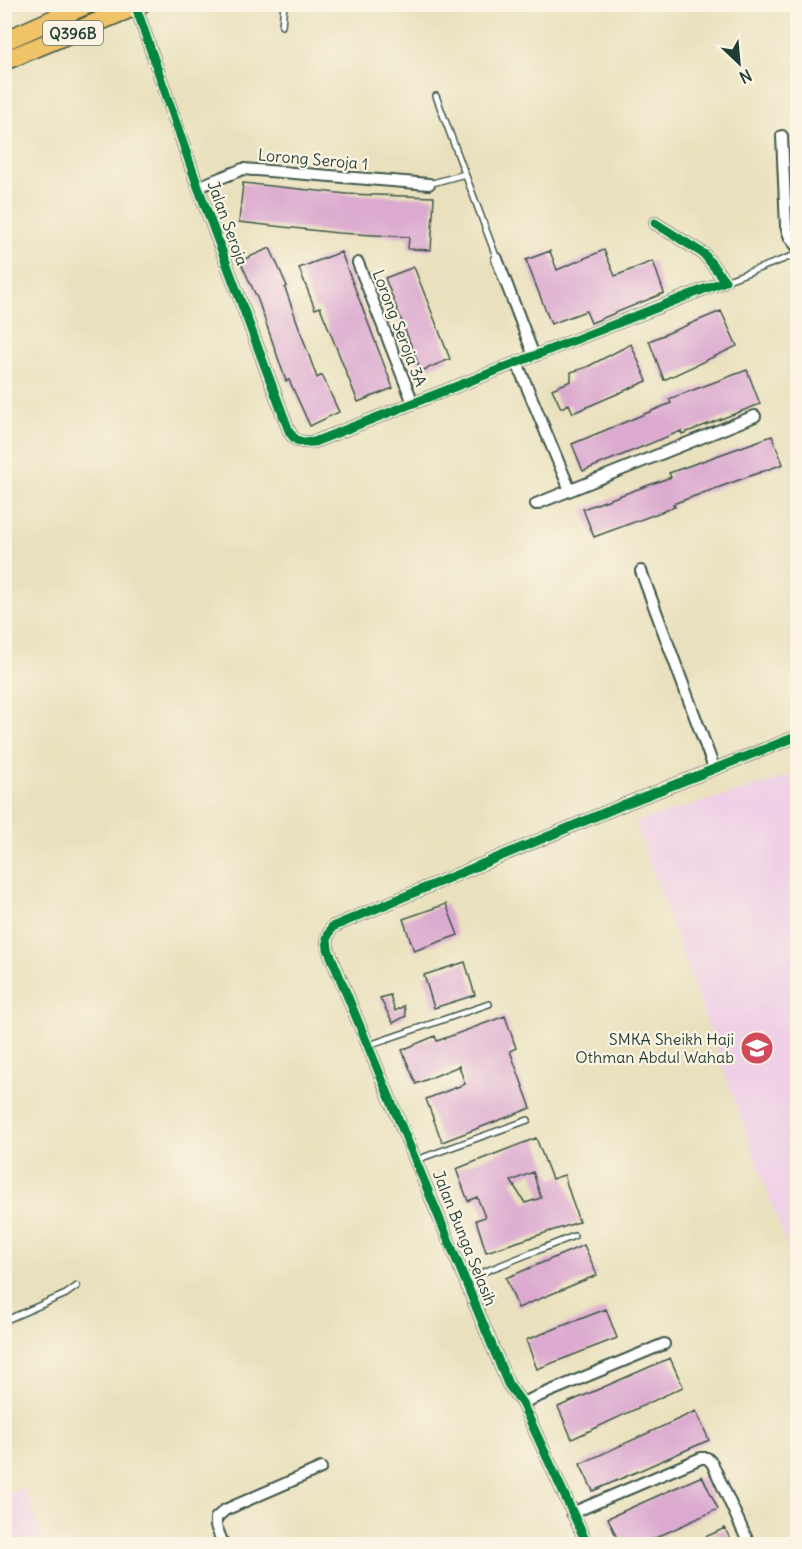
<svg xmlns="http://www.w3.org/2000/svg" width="802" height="1549" viewBox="0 0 802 1549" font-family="Delius,sans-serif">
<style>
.built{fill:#efd0e6}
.building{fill:#dcaad0;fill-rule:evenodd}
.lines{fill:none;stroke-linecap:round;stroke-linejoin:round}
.service-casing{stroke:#3d5649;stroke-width:8}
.minor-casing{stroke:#3d5649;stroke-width:14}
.primary-casing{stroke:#3d5649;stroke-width:21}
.service{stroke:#fff;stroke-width:5}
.minor{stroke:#fff;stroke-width:10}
.primary{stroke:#f0c369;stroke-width:18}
.cycleway-casing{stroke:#fcf5e5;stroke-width:13}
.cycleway{stroke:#00873e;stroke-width:9}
.labels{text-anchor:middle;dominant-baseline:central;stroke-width:4.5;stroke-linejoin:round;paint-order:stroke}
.shield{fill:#fcf5e5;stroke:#617469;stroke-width:1.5}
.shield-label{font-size:15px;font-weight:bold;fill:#1f3d34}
.street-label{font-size:16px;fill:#1f3d34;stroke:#fcf5e5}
.poi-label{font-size:16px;fill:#1f3d34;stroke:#fcf5e5;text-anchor:end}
</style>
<rect width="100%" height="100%" fill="#fcf5e5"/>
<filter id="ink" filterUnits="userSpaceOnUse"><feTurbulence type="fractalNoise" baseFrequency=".0167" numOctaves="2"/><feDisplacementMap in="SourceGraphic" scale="12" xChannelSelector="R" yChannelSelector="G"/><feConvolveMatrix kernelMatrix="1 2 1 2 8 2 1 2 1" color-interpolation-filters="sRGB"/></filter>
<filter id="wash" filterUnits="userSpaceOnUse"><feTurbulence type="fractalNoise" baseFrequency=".008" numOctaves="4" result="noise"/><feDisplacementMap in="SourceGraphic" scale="24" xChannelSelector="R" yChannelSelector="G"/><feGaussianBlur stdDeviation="1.35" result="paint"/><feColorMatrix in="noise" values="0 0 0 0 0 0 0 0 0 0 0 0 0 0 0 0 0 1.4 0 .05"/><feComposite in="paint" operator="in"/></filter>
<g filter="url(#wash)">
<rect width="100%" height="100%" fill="#e9e1bd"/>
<path class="built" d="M797,774H798L797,1275L635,822Z
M24,1487L46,1544H5V1496Z"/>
<g id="blocks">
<path class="building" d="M243,183L347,194L434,197L431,250L408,249L409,237L338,233L239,222Z
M270,248L287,286L285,288L317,378L322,375L339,412L310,426L289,380L286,381L258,300L240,261Z
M604,250L615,276L653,261L664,293L591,323L586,311L551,324L526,260L550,251L557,270Z
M341,252L393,388L358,402L320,307L315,309L299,268Z
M414,267L450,359L421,371L385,278Z
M721,311L737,346L664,380L649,341Z
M631,344L647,381L573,413L569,404L561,408L552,389L571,381V372L587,367Z
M747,370L760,404L682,434L681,431L583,471L572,444L671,403L669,399Z
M772,436L783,464L673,504L675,507L594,537L583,509L671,477L669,473Z
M446,904L458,935L414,951L403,919Z
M465,962L475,995L434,1008L424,975Z
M390,995L395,1011L404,1006L406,1016L393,1023L380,998Z
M505,1016L516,1048L510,1051L531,1108L442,1142L426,1099L465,1084L459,1066L416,1084L402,1050L435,1036L437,1041Z
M536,1138L552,1179L564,1175L579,1222L486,1252L476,1220L485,1217L477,1197L468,1201L456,1169ZM533,1172L541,1198L525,1203L511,1181Z
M584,1245L597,1275L518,1308L506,1278Z
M606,1309L617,1338L537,1369L526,1340Z
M670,1358L683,1387L572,1439L558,1407Z
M696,1411L709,1440L593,1491L580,1464Z
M702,1476L718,1509L640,1545H620L608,1518Z
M725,1528L733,1545H688Z"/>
</g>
</g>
<g filter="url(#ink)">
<use href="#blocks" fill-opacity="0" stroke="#3d5649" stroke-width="1.5"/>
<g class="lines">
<g class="service-casing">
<path id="service" d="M282,26L284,4
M436,96L497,259
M429,184L465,174
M725,281L798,254
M369,1045L489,1004
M416,1160L528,1120
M466,1279L574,1236
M4,1321L66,1294L77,1286"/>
</g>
<g class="minor-casing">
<path id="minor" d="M136,7L198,187L289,431C295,442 301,443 314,442L725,281L704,254L655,223
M782,136L786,226L790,238L798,248
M198,187L243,169L429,184
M497,259L534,356
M358,263L413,403
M517,363L570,490
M536,504L755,416
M641,571L714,768
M522,1403L664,1344
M572,1513L701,1458H707L712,1463L749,1544
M223,1544L216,1526V1518L225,1510L321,1468
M587,1544L522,1403L508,1384L328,949L327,938L332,927L625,804L798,736"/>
</g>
<g class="primary-casing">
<path id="primary" d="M4,41L88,4
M4,61L141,4"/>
</g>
<use href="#service" class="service"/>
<use href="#minor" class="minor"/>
<use href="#primary" class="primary"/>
<g class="cycleway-casing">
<path id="cycleway" d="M136,7L198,187L289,431C295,442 301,443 314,442L725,281L704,254L655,223
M587,1544L522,1403L508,1384L328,949L327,938L332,927L625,804L798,736"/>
</g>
<use href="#cycleway" class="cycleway"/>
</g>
</g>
<defs>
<g id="school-disc" transform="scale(1.725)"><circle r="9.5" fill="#d1495b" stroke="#fcf5e5"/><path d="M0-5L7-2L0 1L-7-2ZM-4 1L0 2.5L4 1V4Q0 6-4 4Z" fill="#fff"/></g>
</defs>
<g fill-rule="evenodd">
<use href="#school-disc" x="757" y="1048"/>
</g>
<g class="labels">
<rect class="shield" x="43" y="21" width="60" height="24" rx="4.5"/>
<g class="shield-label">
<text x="73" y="33">Q396B</text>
</g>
<g class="street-label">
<text transform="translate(313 159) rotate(5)">Lorong Seroja 1</text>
<text transform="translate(228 223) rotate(70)">Jalan Seroja</text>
<text transform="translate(400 328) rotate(69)">Lorong Seroja 3A</text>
<text transform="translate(465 1238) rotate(68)">Jalan Bunga Selasih</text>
</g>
<g class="poi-label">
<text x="734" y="1039">SMKA Sheikh Haji<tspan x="734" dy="18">Othman Abdul Wahab</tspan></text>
</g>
</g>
<rect width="802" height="1549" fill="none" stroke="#fcf5e5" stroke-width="24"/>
<g transform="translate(739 63) rotate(154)" stroke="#fcf5e5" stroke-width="4.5" paint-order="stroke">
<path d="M0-4.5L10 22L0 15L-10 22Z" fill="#1f3d34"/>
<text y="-9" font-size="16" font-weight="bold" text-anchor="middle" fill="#1f3d34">N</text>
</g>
</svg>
